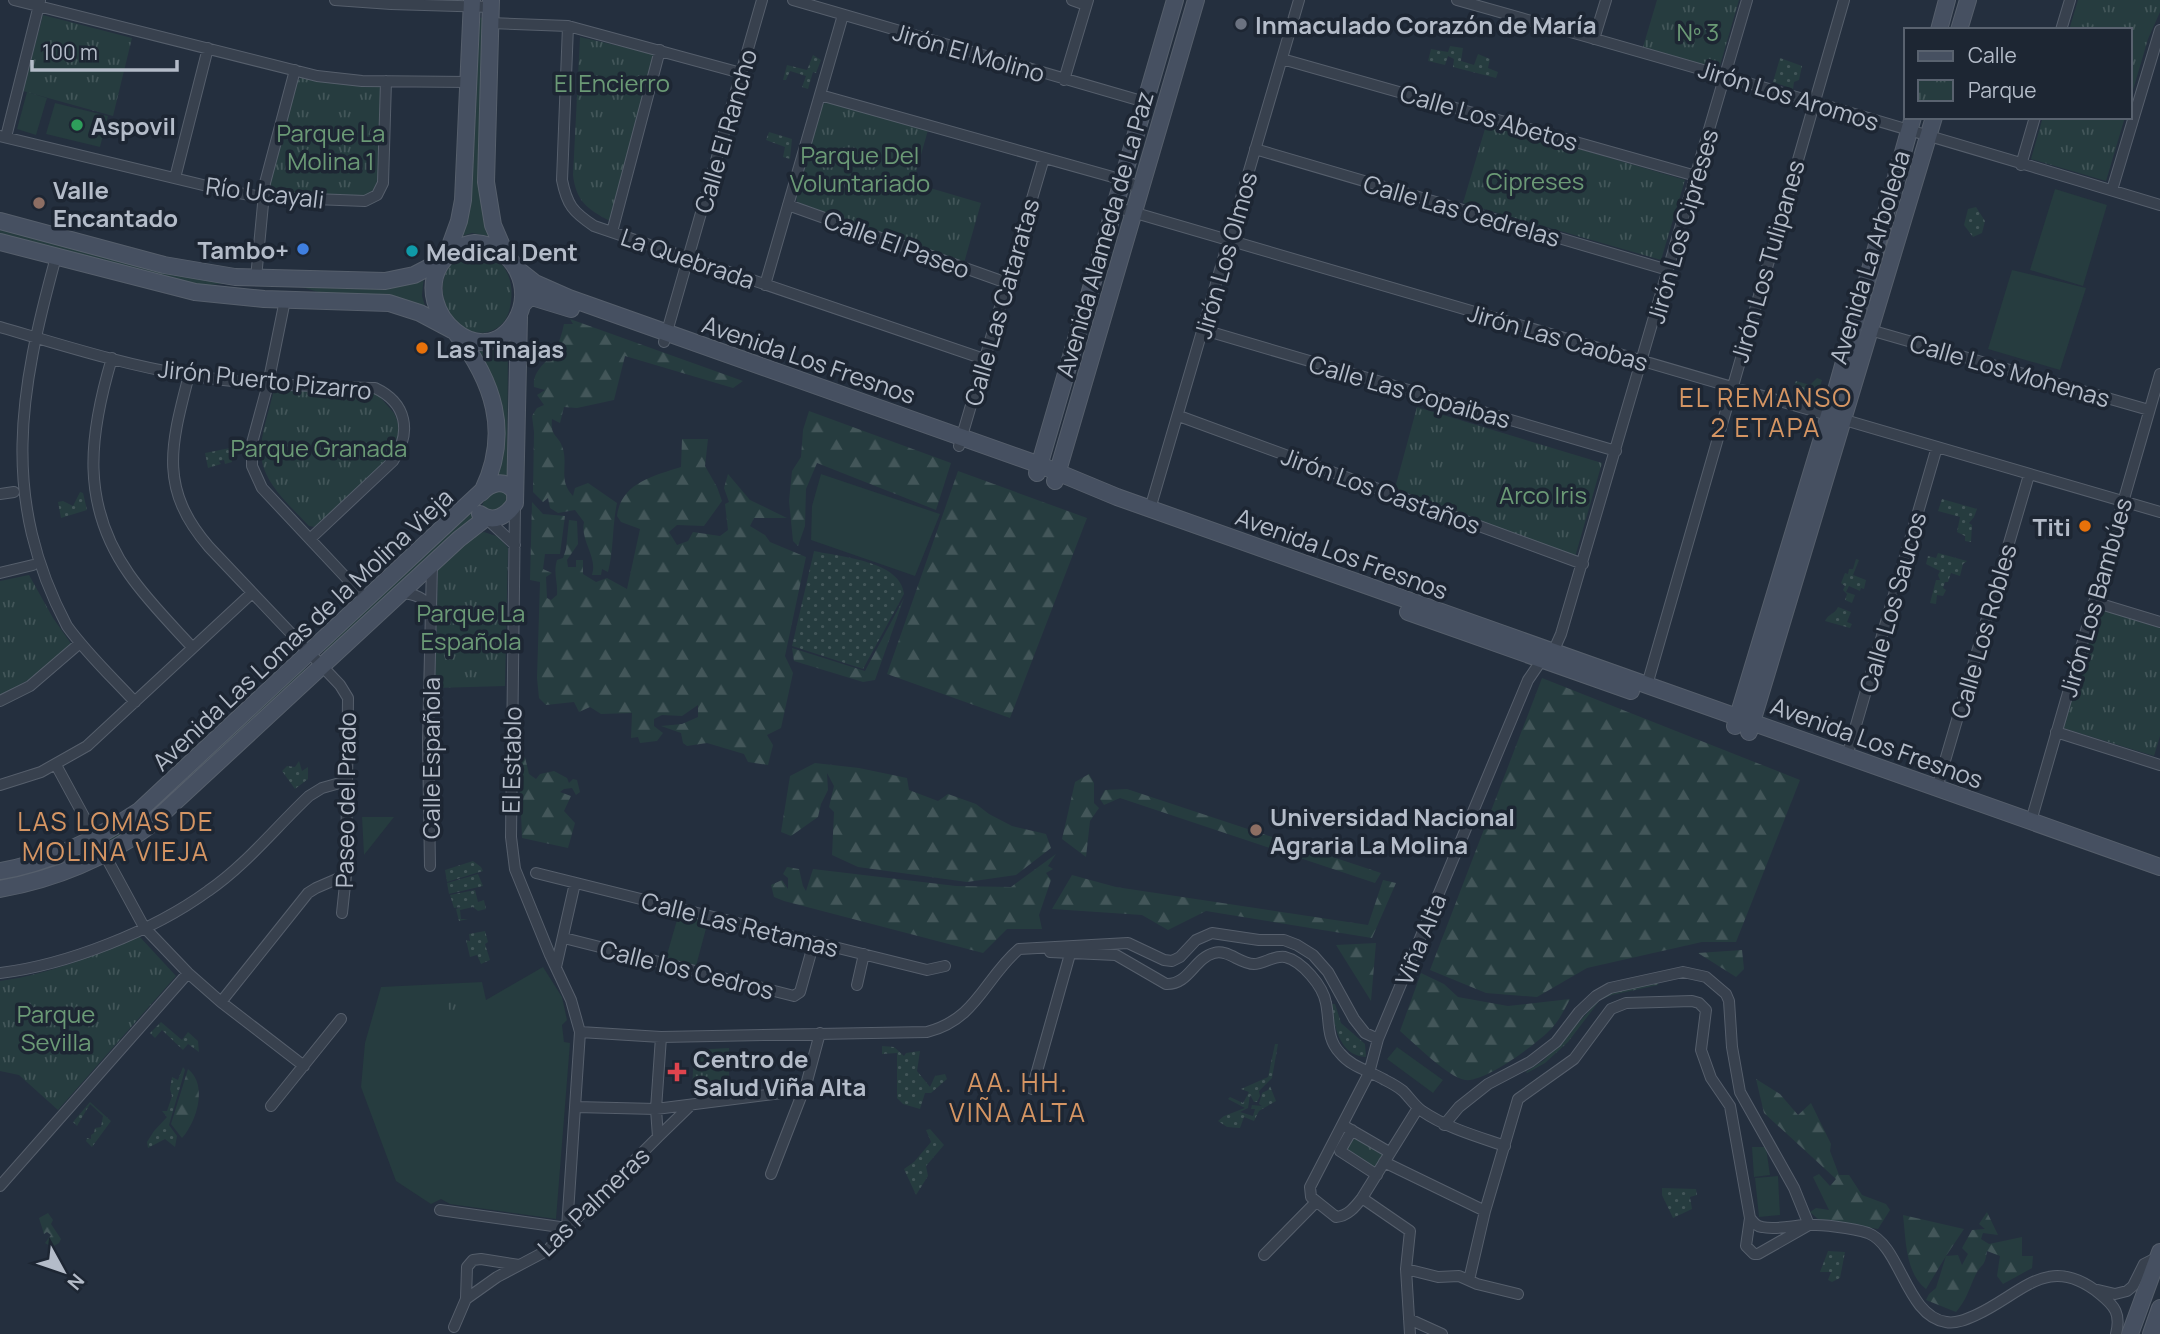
<svg xmlns="http://www.w3.org/2000/svg" width="2160" height="1334" viewBox="0 0 2160 1334" font-family="Manrope,sans-serif">
<style>
.grass{fill:#263c3f}
.forest{fill:url(#forest-firs)}
.park{fill:url(#park-tufts)}
.garden{fill:url(#garden-dots)}
.lines{fill:none;stroke-linecap:round;stroke-linejoin:round}
.street-casing{stroke:#565f6c;stroke-width:12}
.secondary-casing{stroke:#565f6c;stroke-width:18}
.street{stroke:#38414e;stroke-width:10}
.secondary{stroke:#465061;stroke-width:16}
.worship-dot{fill:#6b7280;stroke:#1d2633;stroke-width:2.5}
.leisure-dot{fill:#2e9e5b;stroke:#1d2633;stroke-width:2.5}
.education-dot{fill:#8d6e63;stroke:#1d2633;stroke-width:2.5}
.shop-dot{fill:#3f7fe0;stroke:#1d2633;stroke-width:2.5}
.culture-dot{fill:#0f9aa8;stroke:#1d2633;stroke-width:2.5}
.food-dot{fill:#e8710a;stroke:#1d2633;stroke-width:2.5}
.health-dot{fill:#e0444e;stroke:#1d2633;stroke-width:2.5}
.labels{text-anchor:middle;dominant-baseline:central;stroke-width:7;stroke-linejoin:round;paint-order:stroke}
.poi-label{font-size:24px;font-weight:bold;fill:#b4bcc9;stroke:#1d2633;text-anchor:start}
.park-label{font-size:24px;fill:#6b9a76;stroke:#1d2633}
.street-label{font-size:24px;fill:#b4bcc9;stroke:#1d2633}
.neighbourhood-label{font-size:26px;letter-spacing:2px;fill:#d59563;stroke:#1d2633}
</style>
<defs>
<pattern id="forest-firs" width="22" height="20" patternUnits="userSpaceOnUse" patternTransform="scale(1.75)"><rect width="22" height="20" fill="#263c3f"/><path d="M5 1l3.5 6h-7zM16 11l3.5 6h-7z" fill="#435659"/></pattern>
<pattern id="park-tufts" width="24" height="20" patternUnits="userSpaceOnUse" patternTransform="scale(1.75)"><rect width="24" height="20" fill="#263c3f"/><path d="M3 7l-1-3M5 7V3M7 7l1-3M15 17l-1-3M17 17v-4M19 17l1-3" fill="none" stroke="#435659"/></pattern>
<pattern id="garden-dots" width="8" height="8" patternUnits="userSpaceOnUse" patternTransform="scale(1.75)"><rect width="8" height="8" fill="#263c3f"/><path d="M2 2h.1M6 6h.1" fill="none" stroke="#435659" stroke-width="1.8" stroke-linecap="round"/></pattern>
</defs>
<rect width="100%" height="100%" fill="#242f3e"/>
<path class="grass" d="M475,17L486,18L493,237L472,233L459,237Z
M27,92L47,98L36,135L17,129Z
M55,103L108,116L100,147L46,134Z
M2055,189L2107,205L2083,286L2030,270Z
M0,226L233,282L197,287L0,237Z
M2012,270L2086,288L2060,370L1988,349Z
M424,275L422,296L427,312L330,296L293,284Z
M508,347L507,479L491,482C510,423 509,405 479,351Z
M821,474L940,514L915,576L811,540L812,506Z
M507,488L509,502L494,514L482,508C484,494 494,492 507,488Z
M473,506L476,515L327,655L320,647Z
M303,665L309,672L162,810L108,848L104,840Z
M362,817H394L364,855Z
M679,913L708,921L696,966L666,958Z
M543,967L562,997L567,1020L562,1025L564,1042L570,1043L556,1219L450,1204L441,1199L431,1204L396,1181L361,1087L365,1043L381,987L482,982L486,1000Z
M1397,1047L1443,1080L1433,1093L1387,1059Z
M1752,1147H1766L1770,1175L1754,1177Z
M1778,1176L1780,1215L1759,1217L1755,1178Z"/>
<path class="forest" d="M570,319L743,381L733,388L625,356L614,400L577,408L564,407L560,423L552,419C550,438 559,434 563,449C568,467 558,480 573,496L575,488L588,483L617,503C612,526 614,549 608,572L602,569L601,575H592C598,557 580,541 584,522L575,510L558,513L550,508L548,498L543,502L533,492L534,432L532,416L537,408L544,405L537,395L545,390L534,387C532,371 546,363 554,352C559,343 562,334 564,324H573Z
M809,411L951,463L936,510L817,463L806,489L805,526L798,546L793,541L789,501L792,471L801,457L803,430Z
M682,439H708L705,466L717,487L722,501L704,526L677,525L669,532L677,545L688,541L693,532L720,536L728,530L725,504L729,502L724,488L728,474L750,500L787,518H754L750,526L765,535L770,542L806,557L785,656L793,673L781,728L767,735L773,745L768,765L748,762L744,754L707,743L687,746L683,743L681,733L661,726L682,724L698,717V705L682,716L662,715L654,719V726L663,733L657,741L640,743L638,737L631,738L632,713L601,714L590,707L579,712L574,702L546,705L539,698L537,678L540,582L530,580L532,502L543,514L565,516L560,554H545L543,569L552,573L546,577L547,598L551,600L557,595C558,581 553,574 557,560L563,558L566,549L569,520L577,521L578,544L567,560L568,567H576V560H583V574L596,582L607,578L627,589L640,529L621,522L617,516C621,483 653,476 681,467Z
M958,471L1087,518L1010,718L887,674Z
M904,598L875,680L863,682L794,661L792,648L865,671Z
M1542,678L1800,780L1736,942H1702L1587,968L1537,997L1486,993L1430,970Z
M525,757L529,774L536,779L540,774L554,771L567,778L569,783L573,779L577,780L580,792L576,795L572,788L564,789L560,792L571,796L564,811L575,823L568,848L522,838L519,761Z
M815,763L859,768L907,778L909,790L938,801L948,794L976,804L989,814L1012,826L1046,834L1051,848L1016,875L967,882L858,867L832,855L834,812L829,807L834,786L827,773L828,790L821,804L818,817L791,836L781,832L790,776Z
M1089,774L1094,783V803L1099,808L1090,821L1086,857L1062,839L1075,782Z
M1127,789L1381,873L1375,883L1120,798L1104,805L1100,799L1105,790Z
M1056,854L1048,866L1053,869L1046,873L1051,880L1039,915L1042,929H1007L983,953L784,901L774,897L771,885L782,880L788,889V878L783,874L787,867L799,869L803,886L806,891L813,869L956,886L1011,887Z
M1072,875L1116,887L1368,925L1383,880L1396,883L1372,938L1206,911L1168,930L1142,915L1052,909Z
M1376,943L1371,1001L1336,945Z
M1742,950L1744,969L1736,977L1698,953Z
M1421,973L1444,984L1458,997L1508,1006L1570,999C1564,1010 1558,1023 1549,1031C1535,1045 1484,1083 1465,1080C1448,1077 1414,1043 1400,1031Z
M188,1069C208,1085 197,1121 182,1138L171,1124Z
M1756,1079L1780,1094L1798,1115L1811,1103L1831,1144L1830,1151L1839,1175H1849L1862,1195L1886,1204L1890,1210L1878,1229L1818,1219L1810,1212L1816,1208L1829,1210L1813,1177L1819,1174L1830,1186L1836,1179L1764,1113Z
M1987,1212L1998,1235L1983,1233L1981,1239L1989,1244L2022,1237V1256H2033L2032,1268L2003,1284L1997,1276L2000,1256L1987,1251C1985,1268 1981,1263 1975,1276C1968,1291 1967,1299 1956,1312L1926,1300L1929,1294L1936,1288L1946,1256L1926,1289C1905,1273 1906,1239 1903,1215L1964,1229L1946,1256L1958,1255L1962,1265L1968,1254L1962,1248L1972,1230L1985,1229L1979,1224Z
M48,1213L53,1220L51,1224L61,1239L59,1243L52,1247L45,1243L51,1235L47,1232L44,1234L39,1218Z"/>
<path class="park" d="M1657,0H1739L1719,69L1643,47Z
M2078,0H2160V12L2148,39L2130,100V30H2069Z
M43,15L132,38L113,116L23,91Z
M580,37L654,54L610,221C587,209 576,201 573,175Z
M302,77L381,87L380,176L377,190L363,197L272,192L269,185L296,82Z
M827,102L928,130L913,183L981,203L964,263L797,202L796,195L822,105Z
M2043,117H2125L2106,181L2031,159Z
M1487,122L1685,180L1661,260L1463,203Z
M475,251C504,255 516,279 510,307C508,318 502,327 491,331C448,346 416,265 475,251Z
M274,389L370,392L379,396L394,413L399,425V441L393,455L315,527L309,526C291,506 263,484 261,454C260,434 270,409 274,389Z
M1417,407L1602,463L1575,557L1395,488Z
M484,532L499,537L508,548L505,686L435,688L438,566L473,536Z
M29,575L53,618L72,645L31,679L0,695V581Z
M2099,609L2160,628V736L2154,756L2063,728Z
M139,936L176,976L58,1110L19,1075L0,1071V981C50,974 93,956 139,936Z
M448 1005a10 10 0 1 1 20 0a10 10 0 1 1-20 0Z
M729,1048V1085L692,1090L694,1050Z
M1351,1135L1385,1154L1375,1170L1342,1150Z"/>
<path class="garden" d="M1450,46L1463,48L1461,61L1474,65L1478,54L1490,59L1488,68L1498,72L1496,78L1453,67L1454,59L1448,56L1445,65L1428,61L1431,49L1448,52Z
M813,55L821,60L816,73L813,72L808,89L802,87L806,76L790,71L786,80H783L787,65L807,70Z
M1780,58L1802,66L1799,80L1794,82L1793,89L1773,82Z
M769,132L792,139L790,159L783,157L785,147L766,140Z
M1976,207L1985,221L1982,233L1973,237L1964,225L1968,209Z
M1817,378L1822,380L1817,397L1792,390L1796,381L1810,385Z
M230,448L232,462L225,464L224,460L219,461L221,464L208,468L205,453Z
M80,492L83,493L87,510L61,518L58,502L63,501L73,506Z
M1942,499L1977,509L1974,517L1969,523L1972,525L1971,542L1965,541V536L1957,532L1960,517L1938,511Z
M814,551C841,557 901,561 904,594L863,669L792,646Z
M1938,553L1967,561L1963,564L1960,576L1951,573L1948,582H1945L1943,588L1946,590L1943,596L1937,595L1936,604L1930,603L1936,580H1940L1938,575L1940,571L1926,564L1928,556L1936,558Z
M1856,559L1859,560L1853,575L1866,580L1864,589L1861,588L1860,591L1849,586L1846,592L1855,595L1852,603L1845,600L1847,594L1843,590L1845,586L1841,583L1845,573L1848,574L1849,569H1853Z
M1838,607L1851,612L1847,622L1852,624L1850,628L1825,621C1828,614 1835,614 1838,607Z
M299,761L302,771L308,767V779L295,789L282,771L287,766L295,767Z
M473,861L481,867L483,871L447,882L445,870Z
M478,874L483,886L449,894L447,883Z
M475,890L478,902L484,900L486,909L478,911L473,907L460,910L461,919H468L459,921L456,909L461,907L454,908L450,895Z
M485,931L488,942L485,944L490,960L481,964L477,955L470,957L466,940L470,941L469,934Z
M1658,982V985L1612,995L1600,1000L1568,1042L1545,1063L1527,1073L1526,1072L1544,1060L1601,998L1616,991Z
M1331,1004H1335L1341,1023L1365,1044L1366,1057C1339,1056 1334,1025 1331,1004Z
M161,1022L182,1040L188,1032L198,1041L199,1052L188,1044L183,1050L162,1030L155,1038L150,1033Z
M1275,1044H1278L1272,1078L1259,1091L1260,1096L1257,1102H1254L1250,1095L1248,1108L1240,1112L1253,1116L1255,1109H1251L1252,1105L1262,1106L1259,1104L1262,1093L1268,1090L1270,1086L1276,1101L1259,1111L1254,1121L1244,1117L1240,1128L1227,1127L1218,1121L1224,1116L1245,1108L1228,1099L1230,1097L1243,1103L1249,1092L1241,1089L1268,1077Z
M882,1046L894,1047L904,1056L906,1053L920,1051L917,1071L930,1087L935,1076L945,1074L947,1079L931,1093H925L920,1109L903,1104L897,1098V1053L882,1054Z
M183,1067L185,1070L169,1125L177,1136L175,1147L165,1139L148,1148L147,1142L154,1131L167,1117L162,1111H167L172,1096L170,1089L172,1077L178,1080Z
M90,1102L111,1121L92,1147L86,1141L87,1138L91,1139V1135L94,1133L95,1128L101,1127L103,1116L90,1104L77,1126L73,1122Z
M930,1129L944,1145L926,1166L928,1176L916,1195L904,1169L914,1162L931,1142L926,1130Z
M1662,1188L1696,1189L1697,1195L1690,1197L1692,1209L1673,1218L1662,1195Z
M1828,1251L1845,1252L1840,1278L1832,1282L1828,1280L1831,1272H1820Z"/>
<g class="lines">
<g class="street-casing">
<path id="street" d="M14,0L317,76L362,81L469,82
M335,0L391,4L491,7
M793,0L1145,102
M1072,0L1086,5
M1457,0C1692,66 1926,134 2160,205
M490,23L568,26L741,73
M568,26L562,180C567,205 573,212 594,226L984,359
M2061,30L2070,0
M1594,39L1606,0
M1282,59L1696,176
M1064,80L1088,0
M820,95L1127,181L1135,186L1139,196
M0,136L232,192L263,197L365,201L377,195L383,183L386,81
M6,137L40,1
M1255,149L1668,270
M2021,165L2035,117
M175,178L208,48
M2112,190L2160,30
M788,205L1007,283
M1115,207L2160,512
M612,232L660,50
M56,257C19,392 0,499 67,626C87,654 112,677 135,702
M256,278L265,183L295,70
M765,285L843,15
M285,300L268,384L252,443V466L262,488L367,600
M0,327C62,345 124,365 187,375C249,385 312,386 375,388C407,403 412,432 393,461L310,539
M1204,330L1616,451
M1870,330L2149,410
M664,342L762,0
M112,358C89,435 80,504 129,574C147,600 170,623 192,647
M189,375C171,445 158,488 209,547L340,685L348,698L346,875L342,913
M1179,416L1583,564
M959,446L1044,158
M0,494L14,492
M1150,509L1299,0
M487,519L515,545
M0,573L33,565
M402,593C416,594 423,598 432,608
M2094,602L2160,622
M1647,685L1844,0
M0,701L30,686L80,643
M2056,732L2160,765
M1847,756L1937,447
M56,765L144,927L188,973L221,1002L304,1066
M0,785L41,772L87,746L252,593
M1937,788L2029,475
M2031,821L2160,374
M430,866L428,742L432,564
M536,873L927,970L945,966
M564,938L794,996L800,992L814,942
M1050,952L1116,955L1166,984C1189,985 1194,958 1214,953C1228,949 1240,964 1254,964C1264,964 1274,955 1285,957C1302,961 1323,986 1326,1003C1330,1022 1326,1038 1340,1053C1351,1067 1370,1071 1385,1080C1391,1083 1398,1087 1403,1091C1410,1098 1414,1105 1422,1111C1447,1128 1476,1136 1505,1146
M556,967L575,883
M0,973C67,965 153,931 208,891C246,865 276,827 309,796L322,788L347,781
M857,985L864,954
M221,1002L308,893L316,888L346,875
M580,1032L661,1037L927,1032C977,1019 984,979 1019,949L1128,943L1164,960L1172,961L1180,957L1196,940L1212,933L1259,940H1284L1297,945L1313,955L1328,972L1354,1019L1365,1033L1378,1039
M1032,1089L1072,947
M271,1106L341,1019
M576,1107L656,1109L798,1091L806,1085L820,1033
M1418,1108L1362,1198C1355,1207 1348,1216 1336,1217L1311,1197L1310,1187L1369,1073L1378,1039L1528,680L1541,661L1553,652L1561,634L1747,0
M1444,1125L1459,1107L1488,1084L1530,1062L1556,1042L1579,1012L1596,996L1610,988L1683,972L1706,977L1726,994L1729,1001L1732,1047L1740,1092L1794,1188L1809,1225L1758,1254H1754L1746,1246L1750,1218
M1346,1127L1389,1152
M1352,1130L1340,1151L1377,1175
M658,1137L691,1105
M1384,1162L1485,1211
M771,1174L804,1089
M0,1186L188,973
M1362,1198L1410,1231L1406,1269L1410,1334
M440,1210L567,1228L580,1032L571,1000L550,955L515,869L511,837L515,504
M1264,1255L1316,1202
M1406,1269L1438,1277L1459,1276L1477,1284L1518,1294
M1469,1280L1485,1211L1518,1099L1574,1059L1611,1009L1626,1003L1692,1001L1699,1003L1706,1010L1701,1050L1711,1078L1730,1106L1750,1218C1754,1223 1756,1226 1762,1227C1775,1230 1791,1226 1804,1225C1820,1224 1853,1228 1868,1233C1901,1246 1906,1316 1946,1322C1956,1324 1967,1319 1976,1315C2022,1294 2048,1252 2100,1294C2115,1306 2121,1314 2116,1334
M2098,1290L2115,1294L2127,1291L2133,1286L2144,1264L2158,1257
M466,1299L467,1267L473,1260L481,1259L519,1265
M1409,1319L1442,1334
M454,1327L466,1299L497,1277L548,1250L567,1228L658,1137L656,1109L661,1037"/>
</g>
<g class="secondary-casing">
<path id="secondary" d="M491,0L486,182L493,225L505,253
M1939,30L1947,0
M1959,30L1968,0
M0,221L164,265L235,277L385,281L414,275L443,260
M0,242L195,292L264,299L389,303L420,313L452,330
M475,243C514,245 536,289 515,322C482,375 412,312 440,265C448,252 460,245 475,243Z
M446,257L459,221L463,200L472,0
M516,268L535,283L569,298L1040,465L1117,497L2160,867
M522,305L529,298H535L571,309
M1037,473L1175,0
M1055,481L1196,0
M481,493C491,482 505,479 514,491
M480,514C493,524 507,516 515,503L519,317
M1408,612L1631,691
M1735,726L1829,415L1913,117
M1749,732L1934,117
M0,871C50,863 97,839 139,811L483,490C511,432 493,381 456,333
M0,889C55,879 104,859 149,826L459,539L486,518
M2130,1334L2160,1252
M2151,1334L2160,1308"/>
</g>
<use href="#street" class="street"/>
<use href="#secondary" class="secondary"/>
</g>
<circle class="worship-dot" cx="1241" cy="24" r="7"/>
<circle class="leisure-dot" cx="77" cy="125" r="7"/>
<g class="education-dot">
<circle cx="39" cy="203" r="7"/>
<circle cx="1256" cy="830" r="7"/>
</g>
<circle class="shop-dot" cx="303" cy="249" r="7"/>
<circle class="culture-dot" cx="412" cy="251" r="7"/>
<g class="food-dot">
<circle cx="422" cy="348" r="7"/>
<circle cx="2085" cy="526" r="7"/>
</g>
<path class="health-dot" d="M673.5 1061.5h7v7h7v7h-7v7h-7v-7h-7v-7h7z"/>
<g class="labels">
<g class="poi-label">
<text x="1255" y="24">Inmaculado Corazón de María</text>
<text x="91" y="125">Aspovil</text>
<text x="53" y="189">Valle<tspan x="53" dy="28">Encantado</tspan></text>
<text x="289" y="249" text-anchor="end">Tambo+</text>
<text x="426" y="251">Medical Dent</text>
<text x="436" y="348">Las Tinajas</text>
<text x="2071" y="526" text-anchor="end">Titi</text>
<text x="1270" y="816">Universidad Nacional<tspan x="1270" dy="28">Agraria La Molina</tspan></text>
<text x="693" y="1058">Centro de<tspan x="693" dy="28">Salud Viña Alta</tspan></text>
</g>
<g class="park-label">
<text x="1698" y="31">Nº 3</text>
<text x="612" y="82">El Encierro</text>
<text x="331" y="132">Parque La<tspan x="331" dy="28">Molina 1</tspan></text>
<text x="860" y="154">Parque Del<tspan x="860" dy="28">Voluntariado</tspan></text>
<text x="1535" y="180">Cipreses</text>
<text x="319" y="447">Parque Granada</text>
<text x="1543" y="494">Arco Iris</text>
<text x="471" y="612">Parque La<tspan x="471" dy="28">Española</tspan></text>
<text x="56" y="1013">Parque<tspan x="56" dy="28">Sevilla</tspan></text>
</g>
<g class="street-label">
<text transform="translate(969 52) rotate(16)">Jirón El Molino</text>
<text transform="translate(1789 95) rotate(17)">Jirón Los Aromos</text>
<text transform="translate(1489 117) rotate(16)">Calle Los Abetos</text>
<text transform="translate(725 131) rotate(-74)">Calle El Rancho</text>
<text transform="translate(265 192) rotate(7)">Río Ucayali</text>
<text transform="translate(1462 210) rotate(16)">Calle Las Cedrelas</text>
<text transform="translate(1682 226) rotate(-74)">Jirón Los Cipreses</text>
<text transform="translate(1104 234) rotate(-74)">Avenida Alameda de La Paz</text>
<text transform="translate(897 244) rotate(20)">Calle El Paseo</text>
<text transform="translate(1225 255) rotate(-74)">Jirón Los Olmos</text>
<text transform="translate(1869 257) rotate(-73)">Avenida La Arboleda</text>
<text transform="translate(688 258) rotate(19)">La Quebrada</text>
<text transform="translate(1767 261) rotate(-74)">Jirón Los Tulipanes</text>
<text transform="translate(1001 302) rotate(-74)">Calle Las Cataratas</text>
<text transform="translate(1558 337) rotate(16)">Jirón Las Caobas</text>
<text transform="translate(809 359) rotate(19)">Avenida Los Fresnos</text>
<text transform="translate(2010 370) rotate(16)">Calle Los Mohenas</text>
<text transform="translate(265 379) rotate(6)">Jirón Puerto Pizarro</text>
<text transform="translate(1410 391) rotate(16)">Calle Las Copaibas</text>
<text transform="translate(1381 490) rotate(20)">Jirón Los Castaños</text>
<text transform="translate(1342 553) rotate(20)">Avenida Los Fresnos</text>
<text transform="translate(2095 597) rotate(-74)">Jirón Los Bambúes</text>
<text transform="translate(1892 602) rotate(-74)">Calle Los Saucos</text>
<text transform="translate(302 629) rotate(-43)">Avenida Las Lomas de la Molina Vieja</text>
<text transform="translate(1983 631) rotate(-74)">Calle Los Robles</text>
<text transform="translate(1877 742) rotate(20)">Avenida Los Fresnos</text>
<text transform="translate(430 758) rotate(-90)">Calle Española</text>
<text transform="translate(511 760) rotate(-89)">El Establo</text>
<text transform="translate(345 800) rotate(-89)">Paseo del Prado</text>
<text transform="translate(740 924) rotate(14)">Calle Las Retamas</text>
<text transform="translate(1420 939) rotate(-68)">Viña Alta</text>
<text transform="translate(687 969) rotate(14)">Calle los Cedros</text>
<text transform="translate(593 1201) rotate(-44)">Las Palmeras</text>
</g>
<g class="neighbourhood-label">
<text x="1766" y="397">EL REMANSO<tspan x="1766" dy="30">2 ETAPA</tspan></text>
<text x="116" y="821">LAS LOMAS DE<tspan x="116" dy="30">MOLINA VIEJA</tspan></text>
<text x="1018" y="1082">AA. HH.<tspan x="1018" dy="30">VIÑA ALTA</tspan></text>
</g>
</g>
<rect x="1904" y="28" width="228" height="91" fill="#1d2633" stroke="#59626f" stroke-width="2"/>
<rect x="1918" y="51" width="35" height="10" fill="#465061" stroke="#59626f" stroke-width="2"/>
<text x="1968" y="63" font-size="21" fill="#b4bcc9">Calle</text>
<rect x="1918" y="80" width="35" height="21" fill="url(#park-tufts)" stroke="#59626f" stroke-width="2"/>
<text x="1968" y="98" font-size="21" fill="#b4bcc9">Parque</text>
<g transform="translate(63 1271) rotate(130)" stroke="#1d2633" stroke-width="5" paint-order="stroke">
<path d="M0-5L12 26L0 18L-12 26Z" fill="#b4bcc9"/>
<text y="-10" font-size="19" font-weight="bold" text-anchor="middle" fill="#b4bcc9">N</text>
</g>
<path d="M32 60v10h145v-10" fill="none" stroke="#b4bcc9" stroke-width="3.5"/>
<text x="42" y="60" font-size="21" fill="#b4bcc9" stroke="#1d2633" stroke-width="5" paint-order="stroke">100 m</text>
</svg>
